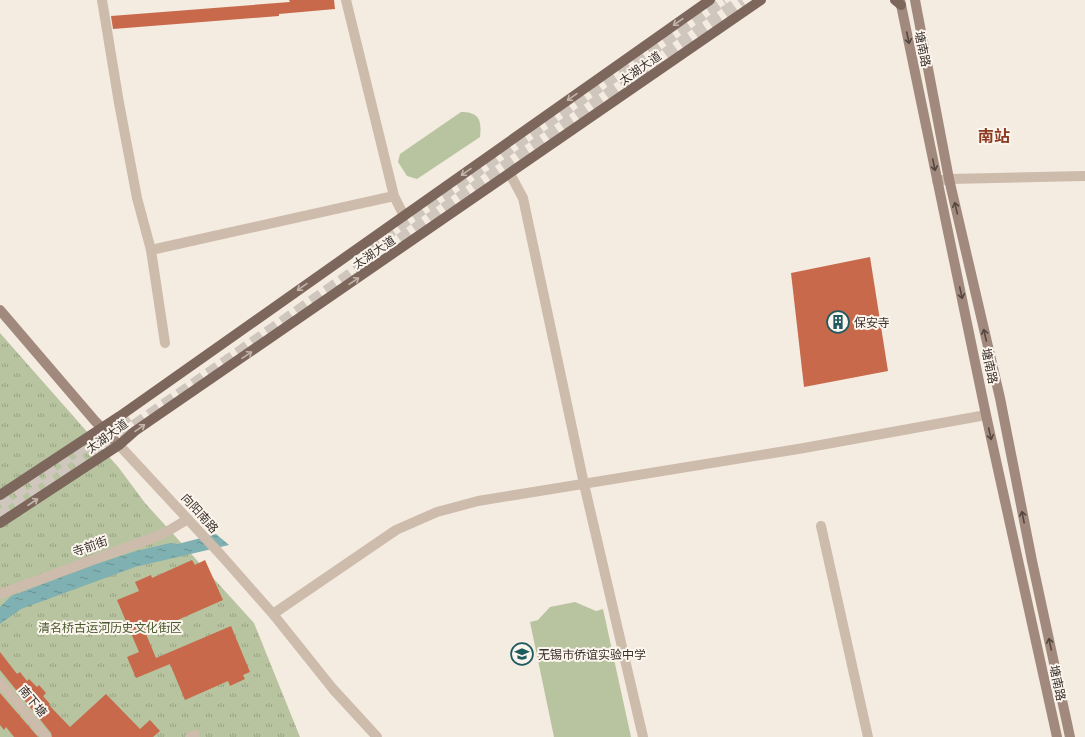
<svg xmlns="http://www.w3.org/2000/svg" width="1085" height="737" viewBox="0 0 1085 737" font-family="Poppins,'Noto Sans SC',sans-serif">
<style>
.park{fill:url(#park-tufts)}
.pitch{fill:#b8c4a0}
.water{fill:url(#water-ripples)}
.building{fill:#c8694b}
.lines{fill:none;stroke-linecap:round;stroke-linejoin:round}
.highway-tunnel{stroke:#cfc6bd;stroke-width:12;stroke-dasharray:12 6;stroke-linecap:butt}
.street{stroke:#cdbbac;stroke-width:10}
.secondary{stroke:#a18a7d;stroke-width:10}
.primary{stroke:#7d675c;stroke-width:10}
.oneway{stroke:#c2b5ac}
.oneway2{stroke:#544640}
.labels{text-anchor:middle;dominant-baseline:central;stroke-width:4;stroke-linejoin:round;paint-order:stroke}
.street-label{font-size:12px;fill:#3b302b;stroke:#fbf5ee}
.poi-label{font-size:12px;fill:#3b302b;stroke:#fbf5ee;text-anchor:start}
.park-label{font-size:12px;fill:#4a5a2e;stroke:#fbf5ee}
.district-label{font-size:16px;font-weight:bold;fill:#8c3b22;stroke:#fbf5ee}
</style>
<defs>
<pattern id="park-tufts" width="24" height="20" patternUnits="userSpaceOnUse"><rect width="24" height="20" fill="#b8c4a0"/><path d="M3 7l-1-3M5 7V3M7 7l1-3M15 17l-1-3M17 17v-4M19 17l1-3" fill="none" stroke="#97a083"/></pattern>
<pattern id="water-ripples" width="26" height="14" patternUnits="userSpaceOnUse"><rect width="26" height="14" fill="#7fb0b2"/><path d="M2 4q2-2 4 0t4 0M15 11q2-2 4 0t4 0" fill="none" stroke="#699091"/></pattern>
</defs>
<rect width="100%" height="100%" fill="#f4ebe1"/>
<path class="park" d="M0,333L119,468L145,503L254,623L300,737H0Z"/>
<path class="pitch" d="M461,112C479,112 482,120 480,137L417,179L407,176L398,162L400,154Z
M575,602L596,611L603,609L631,737H554L530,622L538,620L550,607Z"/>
<path class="water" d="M216,534L229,545L135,567L21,609L0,624V607L11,596L96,564L136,551L170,543L178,544Z"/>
<path class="building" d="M289,0H334L335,9L279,14V16L113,29L111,16L290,2Z
M870,257L888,371L804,387L791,273Z
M192,560L195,565L205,560L223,600L146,634L156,658L231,626L250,672L243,675L245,679L230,686L228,681L185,700L170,664L136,678L127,657L139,652L117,600L139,591L135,582L151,575L152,578Z
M0,652L17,674L20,672L27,681L29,679L37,687L39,685L46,693L43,696L50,704L49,705L70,727L106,694L140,729L150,720L160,731L153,737H52L51,733L0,670Z
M0,693L38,737H14L6,727L4,730L0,725Z"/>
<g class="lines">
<path class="highway-tunnel" d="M368,247L724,0
M0,504L128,416
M0,516L124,433L742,0"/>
<path class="street" d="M102,0L119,103L137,198L151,250L165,343
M346,0L394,196L404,216
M510,174L523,198L584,484L643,737
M937,181L949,179L1085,176
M151,250L394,196
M119,445L221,555L273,614L333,689L377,737
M821,526L868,737
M0,594L163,534L188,519
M273,614L396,530L437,512L478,501L804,448L986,415
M0,682L46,737
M190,737L195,735"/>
<path class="secondary" d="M900,0L986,415L1057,737
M915,0L949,179L1000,398L1032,561L1070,737
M0,310L95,421L119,445"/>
<path class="primary" d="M895,0L901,5
M0,495L120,416L710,0
M0,523L119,445L135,431L761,0"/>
</g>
<defs><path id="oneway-shaft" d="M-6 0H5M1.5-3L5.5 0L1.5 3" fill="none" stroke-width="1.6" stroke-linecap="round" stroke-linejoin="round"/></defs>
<g class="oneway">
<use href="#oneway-shaft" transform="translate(678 22) rotate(145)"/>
<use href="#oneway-shaft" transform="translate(572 97) rotate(145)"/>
<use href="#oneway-shaft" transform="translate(466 172) rotate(145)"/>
<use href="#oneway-shaft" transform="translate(354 281) rotate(-34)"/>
<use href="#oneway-shaft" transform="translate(302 287) rotate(145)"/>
<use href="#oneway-shaft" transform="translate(247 355) rotate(-34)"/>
<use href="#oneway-shaft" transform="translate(140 428) rotate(-35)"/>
<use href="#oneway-shaft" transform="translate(33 502) rotate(-33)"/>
</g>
<g class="oneway2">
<use href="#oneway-shaft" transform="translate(908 38) rotate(78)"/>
<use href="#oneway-shaft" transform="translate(934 165) rotate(78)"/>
<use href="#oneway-shaft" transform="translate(956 208) rotate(-103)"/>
<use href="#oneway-shaft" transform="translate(961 293) rotate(78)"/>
<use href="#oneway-shaft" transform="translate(985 335) rotate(-103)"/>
<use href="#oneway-shaft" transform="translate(990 434) rotate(77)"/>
<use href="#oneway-shaft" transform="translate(1023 517) rotate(-101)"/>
<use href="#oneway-shaft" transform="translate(1050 644) rotate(-102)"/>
</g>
<defs>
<g id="building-ring" transform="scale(1.15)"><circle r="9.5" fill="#fbf5ee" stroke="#1f5a5e" stroke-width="1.5"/><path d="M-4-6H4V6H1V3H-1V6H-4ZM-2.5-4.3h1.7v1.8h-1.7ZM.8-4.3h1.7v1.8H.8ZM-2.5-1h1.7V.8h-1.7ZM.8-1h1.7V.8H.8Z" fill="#1f5a5e"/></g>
<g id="school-ring" transform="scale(1.15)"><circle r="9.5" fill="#fbf5ee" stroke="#1f5a5e" stroke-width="1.5"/><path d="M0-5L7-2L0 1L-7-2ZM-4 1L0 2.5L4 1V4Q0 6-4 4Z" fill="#1f5a5e"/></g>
</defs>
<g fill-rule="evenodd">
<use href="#building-ring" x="838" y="322"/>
<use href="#school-ring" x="522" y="654"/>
</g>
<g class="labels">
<g class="street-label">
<text transform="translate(923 49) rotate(78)">塘南路</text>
<text transform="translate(640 68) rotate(-35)">太湖大道</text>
<text transform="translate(374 252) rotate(-34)">太湖大道</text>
<text transform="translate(990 366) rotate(78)">塘南路</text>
<text transform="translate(107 436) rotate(-36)">太湖大道</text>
<text transform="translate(200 513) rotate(48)">向阳南路</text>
<text transform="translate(90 546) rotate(-20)">寺前街</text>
<text transform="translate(1058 683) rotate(78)">塘南路</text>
<text transform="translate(33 701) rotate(50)">南下塘</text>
</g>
<g class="poi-label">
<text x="854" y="322">保安寺</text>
<text x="538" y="654">无锡市侨谊实验中学</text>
</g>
<g class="park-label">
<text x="110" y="627">清名桥古运河历史文化街区</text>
</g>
<g class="district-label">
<text x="994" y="136">南站</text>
</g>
</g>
</svg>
